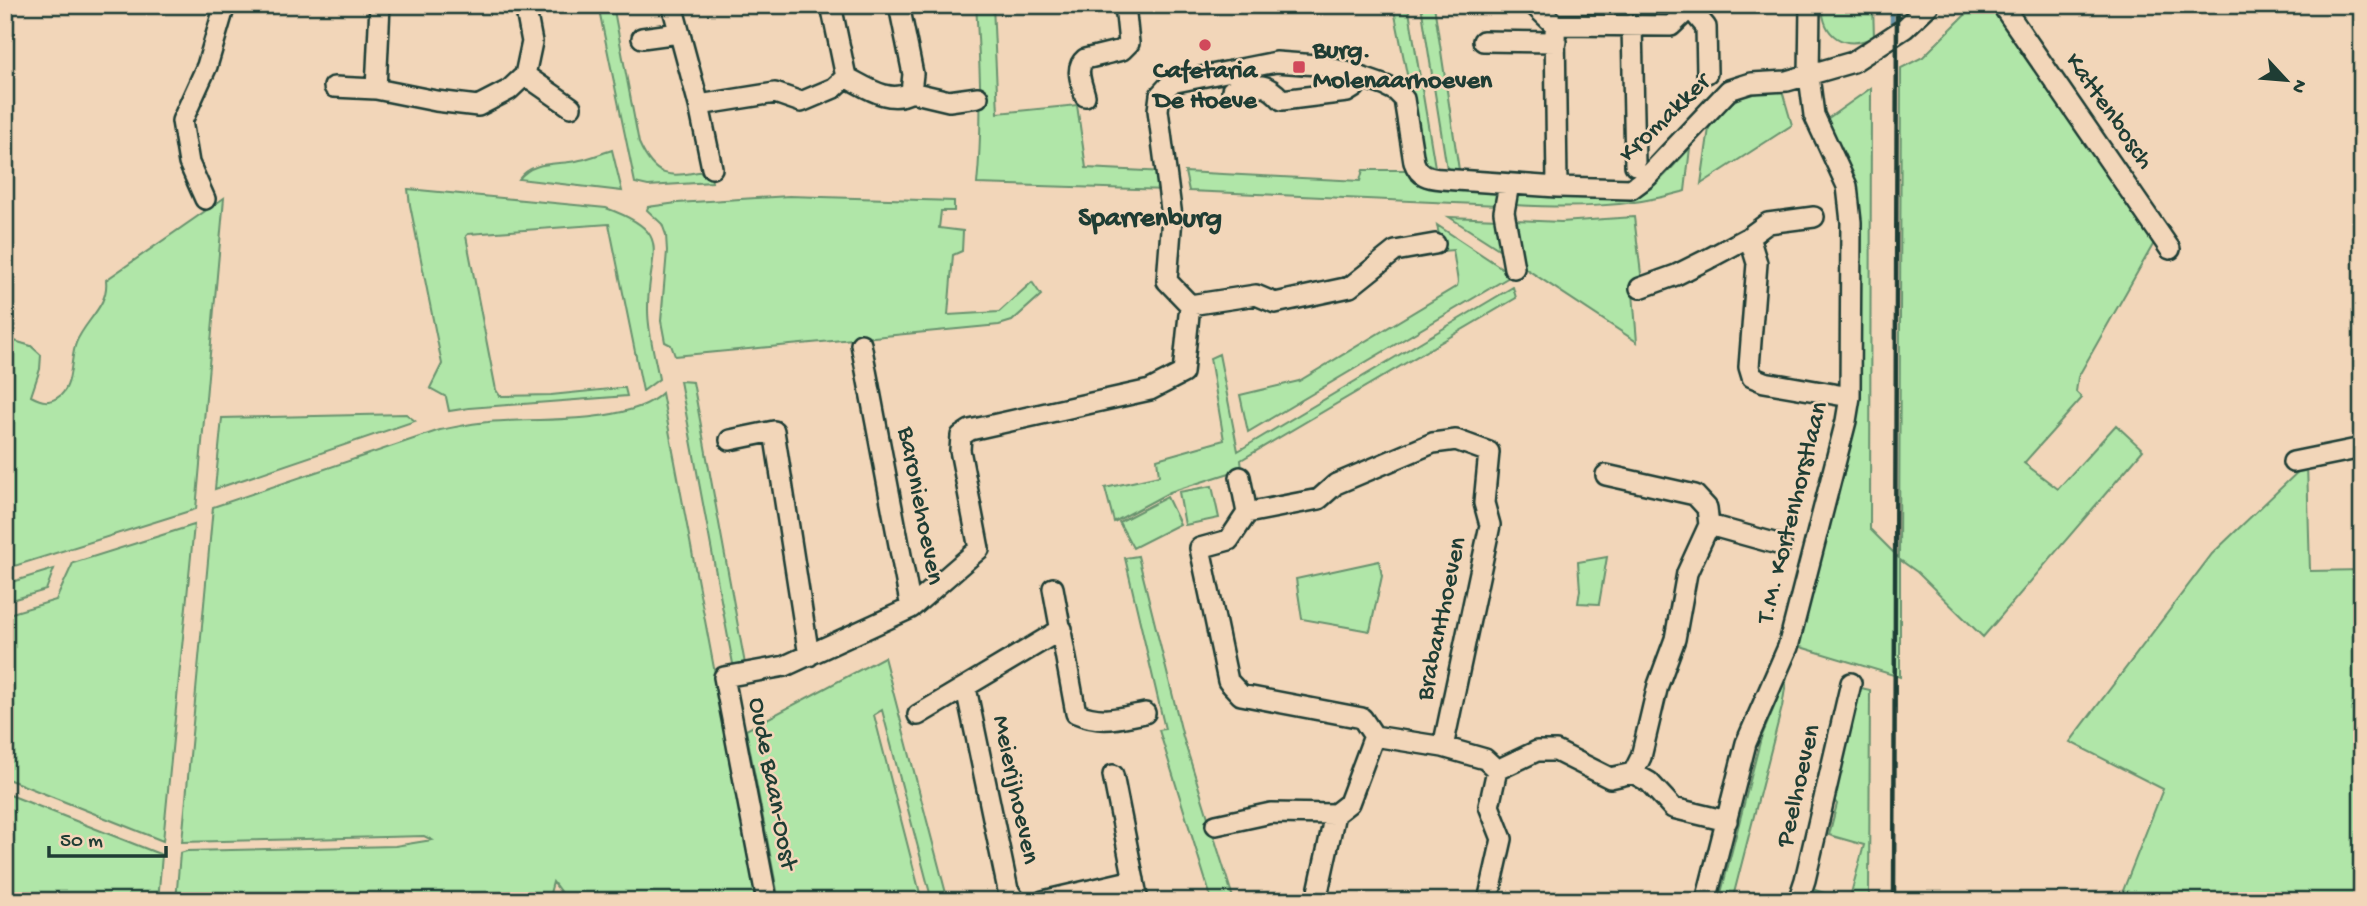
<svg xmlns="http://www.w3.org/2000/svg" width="2367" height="906" viewBox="0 0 2367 906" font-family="'Gochi Hand',sans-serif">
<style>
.green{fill:#b0e6a8;stroke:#68926e;stroke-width:2}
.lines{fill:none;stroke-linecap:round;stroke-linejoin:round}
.stream{stroke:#6894a9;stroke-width:4.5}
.minor-casing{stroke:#1f3d34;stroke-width:24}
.minor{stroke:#f2d6b9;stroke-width:19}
.rail{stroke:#1f3d34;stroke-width:4.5}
.poi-dot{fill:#d1495b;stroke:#f2d6b9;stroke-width:2.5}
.labels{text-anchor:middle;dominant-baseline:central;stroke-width:5;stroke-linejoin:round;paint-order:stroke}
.poi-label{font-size:26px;font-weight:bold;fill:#1f3d34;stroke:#f2d6b9;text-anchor:start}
.street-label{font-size:26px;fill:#1f3d34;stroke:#f2d6b9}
.neighbourhood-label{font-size:28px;font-weight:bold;fill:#1f3d34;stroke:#f2d6b9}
</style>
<rect width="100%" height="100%" fill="#f2d6b9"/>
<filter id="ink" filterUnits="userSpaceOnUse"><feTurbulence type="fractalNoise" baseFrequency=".0143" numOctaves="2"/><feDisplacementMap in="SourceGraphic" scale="14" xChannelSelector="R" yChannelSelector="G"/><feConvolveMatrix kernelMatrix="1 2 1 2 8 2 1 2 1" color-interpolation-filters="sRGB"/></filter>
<g filter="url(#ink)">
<path class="green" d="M598,5H613L639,143C657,183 672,176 710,170L712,182L648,186L635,183Z
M976,5H993L998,113L1077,105L1086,168L1166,172L1168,190L977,184C983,124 980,65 976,5Z
M1393,5H1408L1435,167L1426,163L1420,153L1415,114Z
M1421,5H1434L1459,170L1447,169Z
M1822,5H1873L1874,37C1844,51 1823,37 1822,5Z
M1975,5H1989L2154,243L2078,377L2076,392L2082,398L2024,463L2058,489L2116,425L2143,450L1983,637L1917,572L1900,560V677L1797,646L1839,488L1851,176L1827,119L1871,88L1870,529L1899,558L1901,68L1923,57Z
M1781,87L1792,125L1701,184L1709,128C1731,96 1745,92 1781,87Z
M1690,148L1685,191L1682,192C1627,208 1570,208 1512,205L1515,193L1634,198C1657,188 1673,166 1690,148Z
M612,150L622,191L519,179C534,159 559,166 580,160C591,158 602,153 612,150Z
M1363,170H1406L1410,178L1417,183L1500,192L1498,205L1189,191L1185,172L1360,181Z
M408,189L606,208C678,234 647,252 648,310C648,333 655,357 659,379L643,391L609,224L468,234L466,236L496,390L500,396L551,395L620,388H625L627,396L469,408L449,411L446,397L430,388L442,364L410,205Z
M789,196L954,201V211H941L939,228L963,231L962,251L953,255L948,315L999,312L1032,282L1041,295L1012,321L999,325L675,356L671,345L665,342L661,321L667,251L666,235L662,224L647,210L648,207L677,203Z
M224,198L196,509L5,569V338L31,346L41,355L40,369L31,396C42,402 50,404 61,395C73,384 70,359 76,343C85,320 109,306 106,280Z
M1449,217L1498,219L1502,251Z
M1634,217L1643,290L1633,293L1637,342L1514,261V220L1561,222Z
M1437,225L1508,272L1509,277L1248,432L1240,395L1299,381L1457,286L1458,282L1453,250L1442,251Z
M1513,287L1516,298L1241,460L1242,469L1170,492L1114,522L1105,488L1159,476L1157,459L1224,440L1210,358L1219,354L1238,451Z
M680,381L693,382L745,664H733Z
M662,393L758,901H563L562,894L553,882L548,901H176L180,853L187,851L395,846L432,840L424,836L182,842L213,507L440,430C456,427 472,423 488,422C533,418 631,425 662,393Z
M406,414L415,421L215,489L222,418Z
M2307,463L2310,571L2362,570V901H2119L2163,789L2070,742L2212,554Z
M1212,486L1219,518L1185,525L1179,492Z
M1167,497L1180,524L1133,548L1119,522Z
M194,525L163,841L5,778V615L56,600L73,563Z
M1138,556L1183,737L1234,901H1212L1159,730L1165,729L1125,558Z
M1607,557L1599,604L1578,603L1580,590L1578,562Z
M1379,561L1382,576L1370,631L1302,619L1296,579Z
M54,569L46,590L5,602V584Z
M884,657L948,901H932L882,710L874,715L922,901H779L746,730Z
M1787,676L1782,707L1732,901H1719L1761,738Z
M1853,686L1870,690L1869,901H1822L1810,897L1812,889L1849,901L1864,845L1829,835L1837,804L1832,798Z
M5,793L162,855L158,901H5Z"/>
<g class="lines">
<path class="stream" d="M1892,27V5"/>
<g class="minor-casing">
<path id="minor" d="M672,5L699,105L712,168
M831,5L846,77C866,87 890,105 911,92L913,74L899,5
M1534,5L1555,25L1671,26L1693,5
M2002,5L2170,249
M1690,8L1706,27L1707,73
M1555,25L1557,187
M1632,25L1635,165
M642,38L679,33
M1483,41L1556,42
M525,75L571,107
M334,87L376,89L436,101L478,106L509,90L525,75L532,42L525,5
M376,89L380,5
M1232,90C1257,85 1264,80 1282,100L1347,92L1355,87L1346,72
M911,92L949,101L978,97
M1085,96C1082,84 1074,68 1085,59L1122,50L1129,43L1125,5
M699,105L775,93L801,102L834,88L846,77
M1509,184L1504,212L1514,268
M205,199L189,163L182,121L207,66L225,5
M1749,237L1757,263L1749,367L1752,377L1764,382L1850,397
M1640,288L1676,275L1708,259L1749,237L1768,223L1814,217
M1190,305L1256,295L1275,303L1350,287L1395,251L1435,244
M730,440L774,431L809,656
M2293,462L2362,448
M1606,475L1695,495L1707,508L1709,525L1687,573L1675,639L1658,685L1641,757L1633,773
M1240,477L1247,513
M1709,525L1781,545
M1053,588L1076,713C1102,724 1118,718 1145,713
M911,608L979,549L960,450L961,436L970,430L1150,390L1183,373L1190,305L1167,281L1172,217L1158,110L1160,95L1171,83L1276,62L1317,65L1346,72L1386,86L1396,91L1404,99L1414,162C1419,176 1428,178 1442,179L1557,187L1631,189L1647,177L1729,90L1751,83L1787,81L1853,62L1905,28L1929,5
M966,688L1008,890L1016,901
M918,715L1062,629
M1374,736L1362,718L1241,695L1228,681L1200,548L1229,540L1247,513L1319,499L1336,484L1433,443L1456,440L1489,452L1484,503L1490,525L1443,747
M1113,775L1138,901
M1216,825L1271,813L1335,814
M767,901L724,677L785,666L911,608L861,344
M1043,901L1134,880
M1316,901L1335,814L1349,803L1374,736L1443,747L1485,759L1497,770
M1488,901L1502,839L1489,806L1497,770L1537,751H1556L1610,778L1633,773L1649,782L1673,808L1727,821
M1706,901L1746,743L1788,647L1846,421L1850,397L1851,222L1847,186L1814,115L1809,76L1810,5
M1798,901L1805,880L1851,683"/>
</g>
<use href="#minor" class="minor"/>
<path class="rail" d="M1894,901L1897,5"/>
</g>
</g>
<g class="poi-dot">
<circle cx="1205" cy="45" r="7"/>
<rect x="1292" y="60" width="14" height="14" rx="3.5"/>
</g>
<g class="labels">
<g class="poi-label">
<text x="1313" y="52">Burg.<tspan x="1313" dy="30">Molenaarhoeven</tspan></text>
<text x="1205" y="72" text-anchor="middle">Cafetaria<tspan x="1205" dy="30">De Hoeve</tspan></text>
</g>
<g class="street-label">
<text transform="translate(2108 112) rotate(55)">Kattenbosch</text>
<text transform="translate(1666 119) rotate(-44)">Kromakker</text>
<text transform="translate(919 506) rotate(79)">Baroniehoeven</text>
<text transform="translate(1794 513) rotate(-76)">T.M. Kortenhorstlaan</text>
<text transform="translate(1443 619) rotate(-78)">Brabanthoeven</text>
<text transform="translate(771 784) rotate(79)">Oude Baan-Oost</text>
<text transform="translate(1800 786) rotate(-77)">Peelhoeven</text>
<text transform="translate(1014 790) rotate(78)">Meierijhoeven</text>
</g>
<g class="neighbourhood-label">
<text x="1150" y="219">Sparrenburg</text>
</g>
</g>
<rect width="2367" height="906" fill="none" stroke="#f2d6b9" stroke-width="28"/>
<rect x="14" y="14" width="2339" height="878" fill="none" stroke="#1f3d34" stroke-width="2.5" filter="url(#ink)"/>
<g transform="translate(2286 80) rotate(116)" stroke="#f2d6b9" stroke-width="5" paint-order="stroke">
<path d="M0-5L12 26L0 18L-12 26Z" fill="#1f3d34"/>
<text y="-10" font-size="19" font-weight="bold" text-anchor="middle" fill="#1f3d34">N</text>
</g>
<path d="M49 846v10h117v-10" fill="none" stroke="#1f3d34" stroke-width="3.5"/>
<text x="60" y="846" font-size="21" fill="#1f3d34" stroke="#f2d6b9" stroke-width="5" paint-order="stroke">50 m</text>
</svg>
